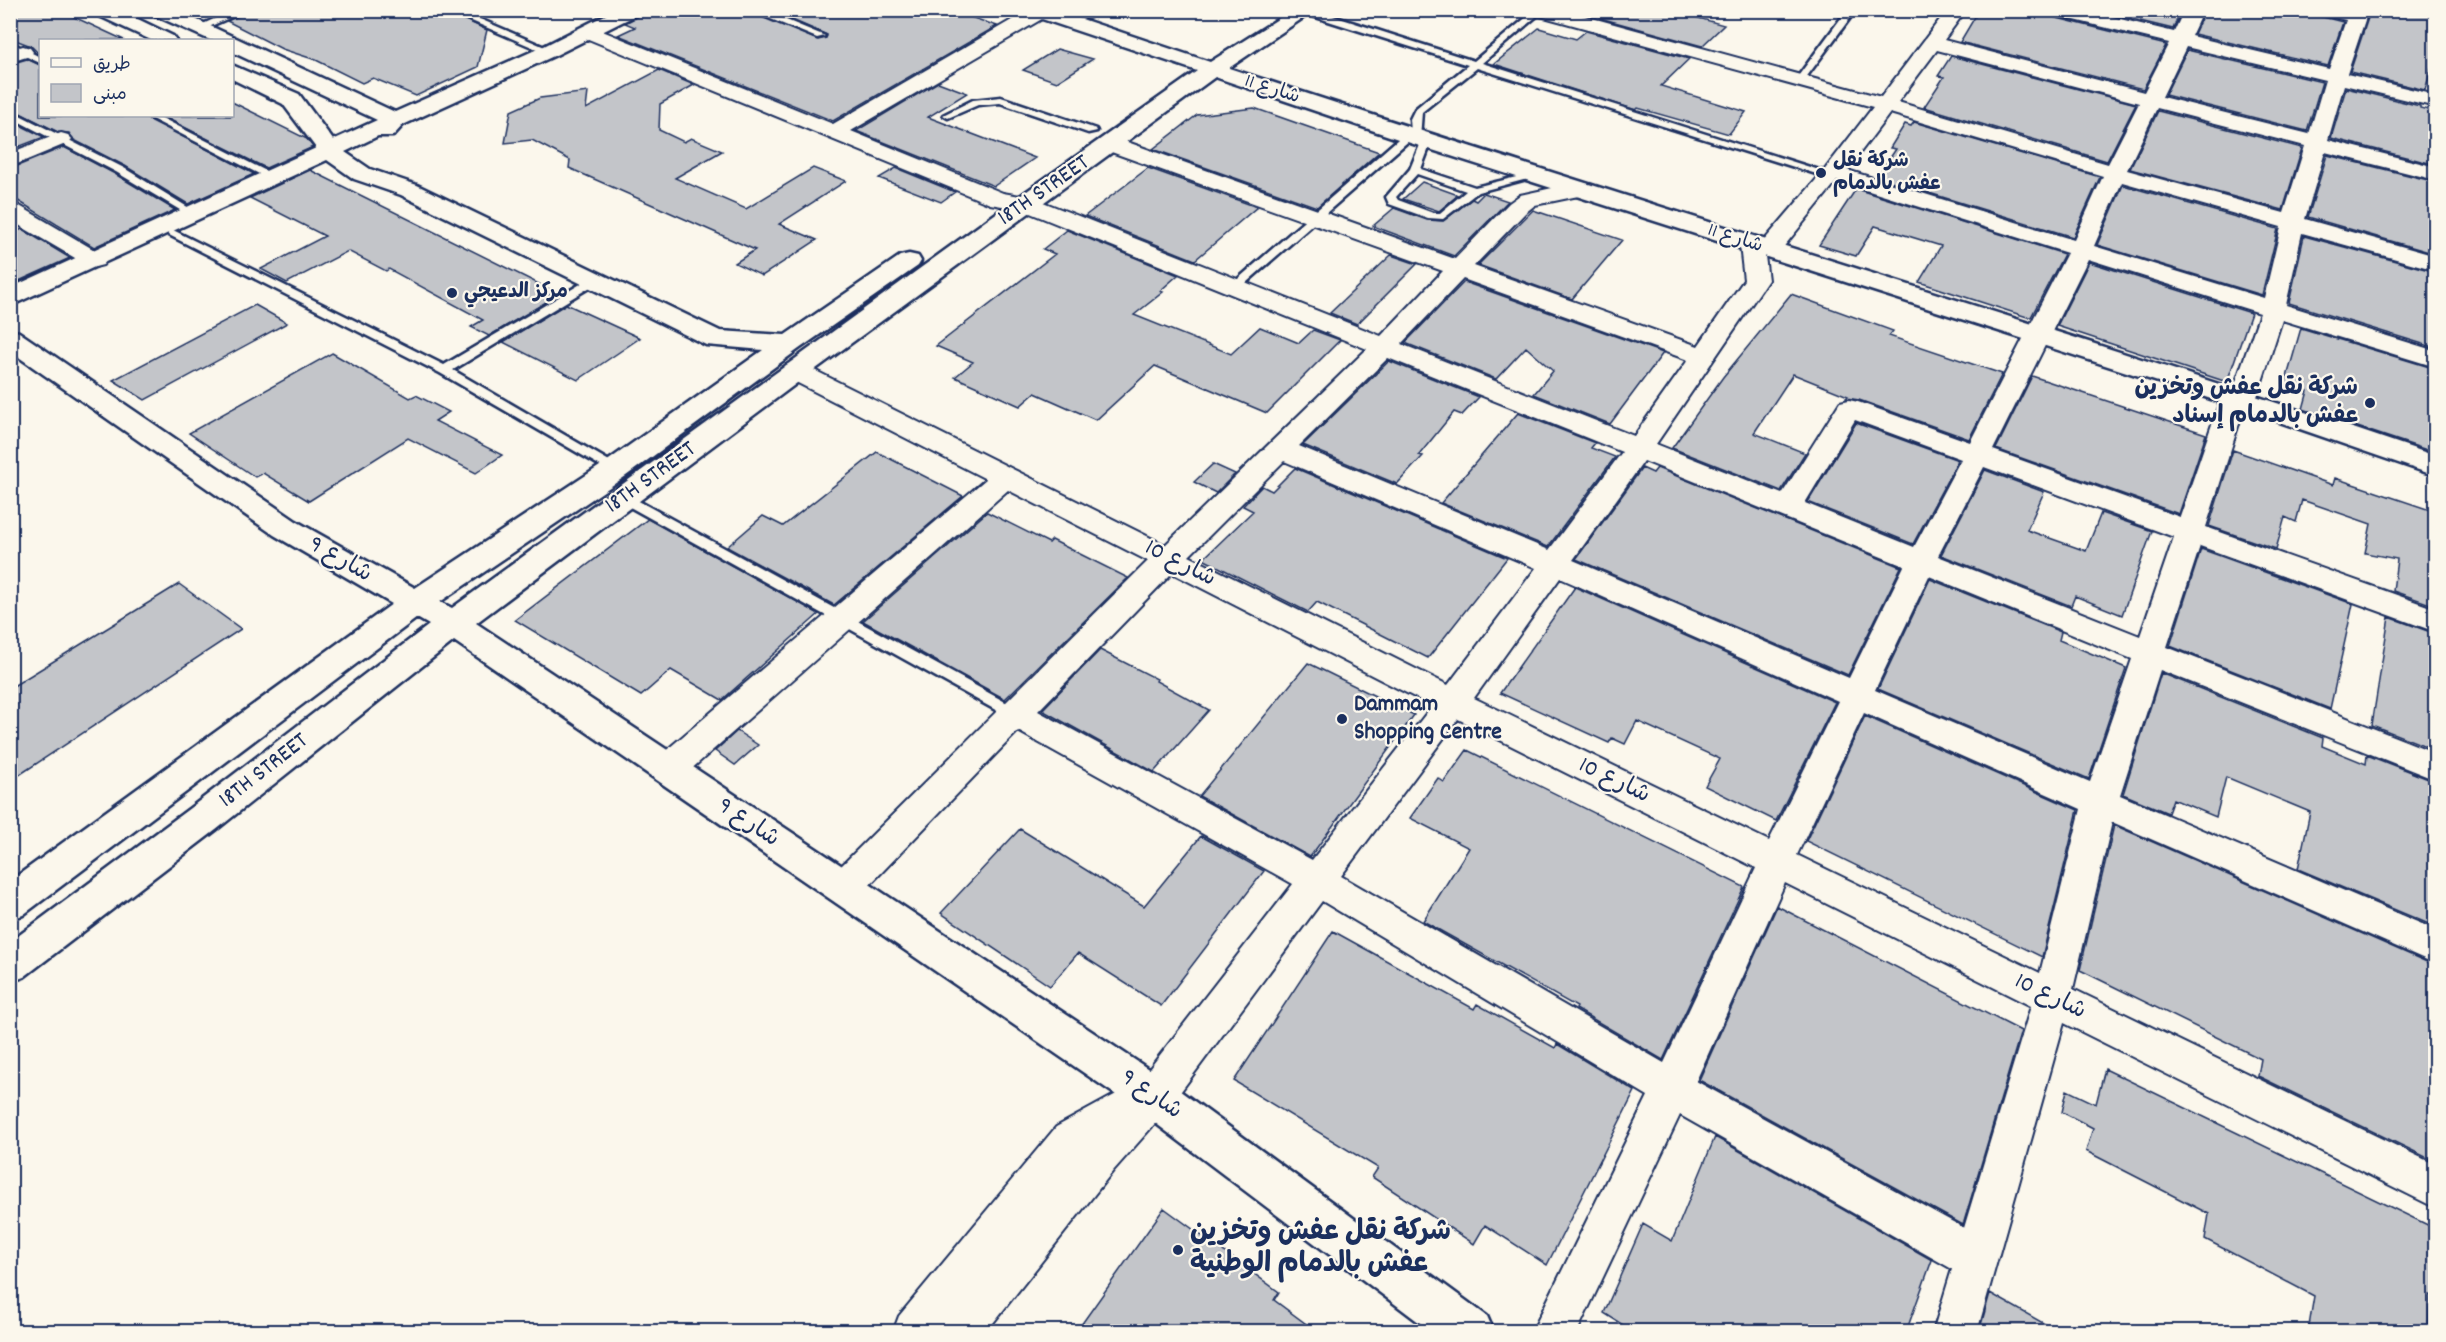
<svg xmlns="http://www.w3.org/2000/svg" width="2446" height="1342" viewBox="0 0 2446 1342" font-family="Dekko,'Playpen Sans Arabic',sans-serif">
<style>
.building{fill:#c3c5c9;stroke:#1b2f5e;stroke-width:1.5}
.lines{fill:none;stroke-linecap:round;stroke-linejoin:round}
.service-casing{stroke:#1b2f5e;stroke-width:5}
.minor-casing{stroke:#1b2f5e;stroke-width:4}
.tertiary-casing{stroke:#1b2f5e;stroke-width:5}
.service{fill:#fbf7ec;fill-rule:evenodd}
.minor{fill:#fbf7ec;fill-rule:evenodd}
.tertiary{fill:#fbf7ec;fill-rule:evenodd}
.poi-dot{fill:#1b2f5e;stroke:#fbf7ec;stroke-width:2}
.labels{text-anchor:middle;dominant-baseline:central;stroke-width:4.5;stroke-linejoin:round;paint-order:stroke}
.far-street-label{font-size:20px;fill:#1b2f5e;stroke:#fbf7ec}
.far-poi-label{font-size:20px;font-weight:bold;fill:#1b2f5e;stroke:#fbf7ec;text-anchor:start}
.street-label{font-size:24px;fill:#1b2f5e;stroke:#fbf7ec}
.poi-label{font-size:24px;font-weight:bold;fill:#1b2f5e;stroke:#fbf7ec;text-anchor:end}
.near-poi-label{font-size:28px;font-weight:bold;fill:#1b2f5e;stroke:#fbf7ec;text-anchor:start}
</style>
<rect width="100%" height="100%" fill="#fbf7ec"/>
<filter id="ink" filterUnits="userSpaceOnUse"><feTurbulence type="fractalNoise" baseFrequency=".0167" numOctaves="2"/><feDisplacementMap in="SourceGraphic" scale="12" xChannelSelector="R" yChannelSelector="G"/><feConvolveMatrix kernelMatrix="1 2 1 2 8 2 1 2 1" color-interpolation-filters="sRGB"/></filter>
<g filter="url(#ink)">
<path class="building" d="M10,10H59L124,40H40V55L31,46L10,38Z
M252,10H444L487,30L478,67L416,96L373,78L362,83L316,60L282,49L227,21Z
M642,10H747L818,40L826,38L827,35L769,10H950L997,26L833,121L618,35L635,27L625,23L639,16Z
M1608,10H1670L1724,25L1702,46L1600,18Z
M1979,10H2046L2049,16L2166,45L2143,89L1960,42Z
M2095,10H2181L2173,29Z
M2205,10H2316L2319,16L2343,22L2328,66L2194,34Z
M2367,10H2436V53L2425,90L2350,72L2368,18Z
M1539,28L1576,39L1586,31L1689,59L1661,86L1746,112L1729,134L1638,108L1636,110L1494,64Z
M1057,49L1093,59L1057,82L1023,70Z
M2187,50L2322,82L2307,131L2165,95Z
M1951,56L2136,104L2107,161L1924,107L1944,77L1938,76Z
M27,59L40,65V116H144L254,174L188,204L125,166L74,140L69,133L58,132L10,108V64Z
M659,70L694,85L660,104L659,130L684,142L691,138L722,151L675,178L746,209L813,168L846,181L779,224L817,240L762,276L735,263L755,250L569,168L570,160L532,140L505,143L511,111L540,98L588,92L586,109Z
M938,82L967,93L928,117L1035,158L994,186L856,131Z
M2346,88L2420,106V108L2436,112V132L2429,163L2331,138Z
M232,102L307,139L313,147L266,168L162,116H232Z
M1254,108L1379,152L1317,207L1153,149L1197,115Z
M2158,111L2302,148L2283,210L2130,169Z
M10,120L44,137L10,150Z
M1914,122L2100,177L2073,237L1877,177L1896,149L1890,148L1905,124L1911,126Z
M64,147L115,174L175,210L94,247L10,196V169Z
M2327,155L2436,182V254L2308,217Z
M896,168L955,192L941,202L879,178Z
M1148,168L1257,207L1195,260L1085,216Z
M310,170L555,292L548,296L553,298L489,336L471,327L483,320L389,269L386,271L348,251L287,283L261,269L325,236L250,198Z
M1422,182L1458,195L1439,211L1403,199Z
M2123,185L2278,229L2262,295L2097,245Z
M1856,189L2064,254L2031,317H2027L1919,282L1941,246L1875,226L1856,256L1819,245Z
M1484,193L1508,201L1454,256L1373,226L1394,208L1427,220L1443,221L1472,199L1476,201Z
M1533,210L1622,240L1572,299L1478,265Z
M22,229L70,258L10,285V235Z
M1067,230L1178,275L1160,291L1163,292L1134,315L1231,354L1260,327L1299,343L1313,330L1340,340L1267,413L1155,366L1096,420L1035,393L1020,406L955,377L973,362L936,346L1055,254L1043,249Z
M2304,236L2436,272V348L2289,303Z
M1391,255L1417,264L1357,324L1330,313Z
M2089,262L2251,313L2227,382L2057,326Z
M1464,282L1663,353L1610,424L1534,394L1553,371L1526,347L1496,379L1405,343Z
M1791,294L1893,331L1889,336L2002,374L1969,439L1859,400L1846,398L1848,396L1793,374L1754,433L1805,453L1781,491L1672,448L1723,377Z
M566,304L640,338L578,380L503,342Z
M255,305L287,323L145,400L113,380Z
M2301,328L2436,369V453L2303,409L2308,391L2285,384Z
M332,353L410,398L416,395L449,412L435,421L502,455L476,473L408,438L309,501L263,473L255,477L189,433Z
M1389,361L1479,397L1462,415L1454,412L1419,455L1423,456L1397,484L1303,445Z
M2032,376L2206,434L2179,514L1996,449Z
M1518,413L1595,443L1591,448L1615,457L1548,547L1441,503Z
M1856,423L1958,460L1913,544L1808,502Z
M2233,450L2333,485L2335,478L2436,512V606L2393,591L2397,559L2365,553L2371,524L2302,500L2296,522L2285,517L2276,549L2209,526Z
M877,452L963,496L834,605L727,547L763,516L783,526Z
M1213,464L1235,474L1216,493L1194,482Z
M1295,468L1507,558L1428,658L1317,602L1308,612L1203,559L1253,511L1243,506L1262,486L1272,491Z
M1642,468L1653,473L1657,468L1901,567L1848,675L1576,559Z
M1985,470L2044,492L2027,530L2086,551L2101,513L2152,531L2122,615L2075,596L2071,606L1941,555Z
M987,512L1049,543L1052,540L1128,578L1005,699L863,621Z
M648,519L819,614L722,700L671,670L641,696L515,620Z
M2201,549L2353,604L2330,709L2170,646Z
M1930,579L2061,632L2059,640L2126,668L2089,779L1878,689Z
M179,584L241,629L10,781V688Z
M1575,587L1835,702L1776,821L1705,786L1720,759L1637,721L1625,744L1612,738L1609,743L1500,693Z
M2389,617L2436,634V750L2372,725Z
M1100,650L1157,679L1156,681L1209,710L1154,772L1042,710Z
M1308,663L1414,715L1310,857L1199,796Z
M2161,673L2323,738L2322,746L2366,764L2367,755L2436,782V927L2298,869L2310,812L2226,777L2216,817L2173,799L2168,813L2123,794Z
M1865,716L2078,810L2042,957L1806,841Z
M737,731L758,745L735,765L715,751Z
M1467,750L1744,887L1663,1060L1576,1009L1577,1007L1423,921L1469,848L1410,818L1438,778L1444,782Z
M2114,825L2436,966V1162L2258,1076L2261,1059L2080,970Z
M1020,829L1144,906L1201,836L1264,871L1161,1006L1078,953L1050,986L941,913Z
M1777,906L2021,1031L1963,1225L1699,1080Z
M1333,931L1474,1009L1477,1004L1555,1048L1557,1044L1635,1091L1547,1265L1485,1225L1474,1244L1372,1177L1378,1168L1234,1081Z
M2105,1069L2436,1229V1298L2430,1295L2428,1332H2308L2314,1296L2205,1239L2209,1214L2086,1151L2093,1128L2062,1112L2067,1090L2096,1104Z
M1715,1137L1932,1260L1906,1332H1634L1604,1313L1643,1224L1672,1241Z
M1164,1208L1279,1292L1274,1300L1317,1332H1076Z
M1990,1293L2059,1332H1979Z"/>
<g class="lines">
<g class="service-casing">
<path id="service" d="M234,10H247L202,30L194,28Z
M446,10H459L554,51L546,53Z
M749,10H762L825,36L817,38Z
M1302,10H1314L1474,61L1535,10H1544L1482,63L1835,175L1826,177L1477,68L1422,112L1420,138H1412L1239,289H1231V285L1405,133L1411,132L1410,119L1415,109L1468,65L1303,13Z
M1847,10H1856L1802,83H1796V79Z
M10,42L40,57V63L10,49Z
M1001,97L1096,129L1097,131L1088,133L1000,103L978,105L948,118L943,115L973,100Z
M10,110L124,168L199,214L198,216H190L116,172L10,117Z
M146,116H158L278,177L269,179Z
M1427,137L1432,140L1421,169L1475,187L1537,172L1542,175L1478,192L1443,219L1428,218L1389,204L1386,197L1410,169L1422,140ZM1417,174L1466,191L1440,213H1433L1398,200L1396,197Z
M173,230L444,365L589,279H597V283L453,370L623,469L621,472H611L440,373L169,235L168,233Z
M624,493L1020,710L1023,714L1020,718H1010L619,501L617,498Z"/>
</g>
<g class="minor-casing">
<path id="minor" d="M1029,10L1049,12L1047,16L851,131L1003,193L1033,198L1381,336L1443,271L1103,149L1100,144L1103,139L1111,138L1119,139L1455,259L1509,203L1520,195L1580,182L1588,184L1591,189L1588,194L1535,205L1525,213L1474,266L1698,346L1744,280L1740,245L1744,240L1752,238L1760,240L1762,243L1826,168L1873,107L1533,14L1531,10H1563L1881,97L1947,10H1966L1944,40L2144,92L2169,43L2050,14L2048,10H2083L2174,32L2184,10H2203L2191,36L2329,69L2346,20L2320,14L2318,10H2365L2366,17L2347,74L2436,95V107L2344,85L2328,140L2436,167V180L2325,152L2305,219L2436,256V270L2302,233L2286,305L2436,351V367L2282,320L2256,400L2252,406L2244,408L2206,527L2436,609V632L2200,546L2167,647L2436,753V780L2160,670L2120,795L2436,930V964L2112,822L2073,989L2436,1165V1208L2064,1023L1977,1332H1933L1952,1269L1680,1115L1577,1332H1532L1648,1096L1322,901L1167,1110L1113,1171L986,1332H893L899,1316L1056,1127L1120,1092L1135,1087L1139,1082L1293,884L1018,731L857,898L844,902L831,898L826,887L831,876L1148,561L1008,490L680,779L668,783L656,779L651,769L656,759L986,479L786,377L782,371L786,365L795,363L804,365L1165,545L1367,349L1020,209L990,204L581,36L578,32L581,28H595L833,124ZM2186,47L2325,80L2309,134L2162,97ZM1937,50L2139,103L2108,164L1898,102ZM2157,108L2305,146L2284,213L2127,170ZM1890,113L2103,176L2074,240L1847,170ZM1837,181L2067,253L1970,442L1858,402L1849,400L1840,402L1782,494L1656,444L1768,280L1765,256L1777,255ZM2122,182L2281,227L2264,298L2094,246ZM2088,259L2260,313L2233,390L2225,392L2221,398L2180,517L1993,450ZM1463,279L1688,360L1634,436L1401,344ZM1388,358L1622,452L1549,550L1299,446ZM1855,420L1961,459L1914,547L1805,503ZM1284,461L1536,568L1448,685L1189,556ZM1644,461L1904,566L1849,678L1573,560ZM1984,467L2174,537L2140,636L1938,556ZM1172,573L1432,706L1312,860L1038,711ZM1929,576L2132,659L2090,782L1875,690ZM1560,578L1838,701L1769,841L1474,698ZM1864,713L2081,809L2040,973L1797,855ZM1458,719L1756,868L1664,1063L1341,876ZM1785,883L2031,1006L1964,1228L1696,1081Z
M23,46L30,48L33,52L30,56L10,62V50Z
M61,133L68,135L72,139L68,143L10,167V153Z
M10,203L18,205L103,255L107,260L103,265L95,267L87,265L10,220Z"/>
</g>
<g class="tertiary-casing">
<path id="tertiary" d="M93,10H119L173,36L176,40H151L95,14Z
M150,10H176L395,112L542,47L615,10H640L638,14L556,55L403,125L393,136H378L345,152L370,169L417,185L720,331L785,335L900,256L909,254L918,256L921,261L918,266L799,349L626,476L440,602L452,608L1017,198L1197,71L1027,14L1025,10H1055L1210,62L1292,10H1315L1229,68C1630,201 2035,320 2436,456V476L2233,406L1401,140L1215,77L805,377L476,623L1168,1082L1487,1316L1494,1332H1432L1138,1110L454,641L216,830L24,977L10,982V942L190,808L429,625L417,618L23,915L10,919V881L392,604L274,535L10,351V330L19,332L296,521L415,588L606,462L763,350L706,345L401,195L354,179L327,160L10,306V288L316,148L283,104L232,79V65L299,94L333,140L377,120L232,52V40H210L152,14Z"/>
</g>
<use href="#service" class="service"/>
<use href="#minor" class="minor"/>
<use href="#tertiary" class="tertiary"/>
</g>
</g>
<g class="poi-dot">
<circle cx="1821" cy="173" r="6"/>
<circle cx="452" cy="293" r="6"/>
<circle cx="2370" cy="403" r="6"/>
<circle cx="1342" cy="719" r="6"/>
<circle cx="1178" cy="1250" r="6"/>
</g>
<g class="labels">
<g class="far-street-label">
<text transform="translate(1272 90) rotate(18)">شارع 11</text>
<text transform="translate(1735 239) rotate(18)">شارع 11</text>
</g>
<g class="far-poi-label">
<text x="1833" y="162">شركة نقل<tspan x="1833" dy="23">عفش بالدمام</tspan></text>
<text x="464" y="293">مركز الدعيجي</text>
</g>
<g class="street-label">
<text transform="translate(1044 191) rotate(-35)">18TH STREET</text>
<text transform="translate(651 478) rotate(-36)">18TH STREET</text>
<text transform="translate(340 560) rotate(30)">شارع 9</text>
<text transform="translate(1180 564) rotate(27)">شارع 10</text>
<text transform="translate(264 771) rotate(-38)">18TH STREET</text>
<text transform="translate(1614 781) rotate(26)">شارع 10</text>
<text transform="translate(748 823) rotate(34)">شارع 9</text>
<text transform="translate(2050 997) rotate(26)">شارع 10</text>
<text transform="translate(1151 1095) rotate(35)">شارع 9</text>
</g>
<g class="poi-label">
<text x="2358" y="389">شركة نقل عفش وتخزين<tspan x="2358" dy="28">عفش بالدمام إسناد</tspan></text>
<text x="1354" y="705" text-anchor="start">Dammam<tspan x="1354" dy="28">Shopping Centre</tspan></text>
</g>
<g class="near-poi-label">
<text x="1190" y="1234">شركة نقل عفش وتخزين<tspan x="1190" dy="32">عفش بالدمام الوطنية</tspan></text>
</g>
</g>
<rect width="2446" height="1342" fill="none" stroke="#fbf7ec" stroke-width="36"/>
<rect x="18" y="18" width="2410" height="1306" fill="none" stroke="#1b2f5e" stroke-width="2" filter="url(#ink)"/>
<rect x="39" y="39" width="195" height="78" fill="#fbf7ec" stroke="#a1a7b3" stroke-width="1.5"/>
<rect x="51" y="58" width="30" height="9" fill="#fbf7ec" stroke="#a1a7b3" stroke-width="1.5"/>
<text x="93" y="69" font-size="18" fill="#1b2f5e">طريق</text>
<rect x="51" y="84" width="30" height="18" fill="#c3c5c9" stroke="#a1a7b3" stroke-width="1.5"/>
<text x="93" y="99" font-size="18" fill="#1b2f5e">مبنى</text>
</svg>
